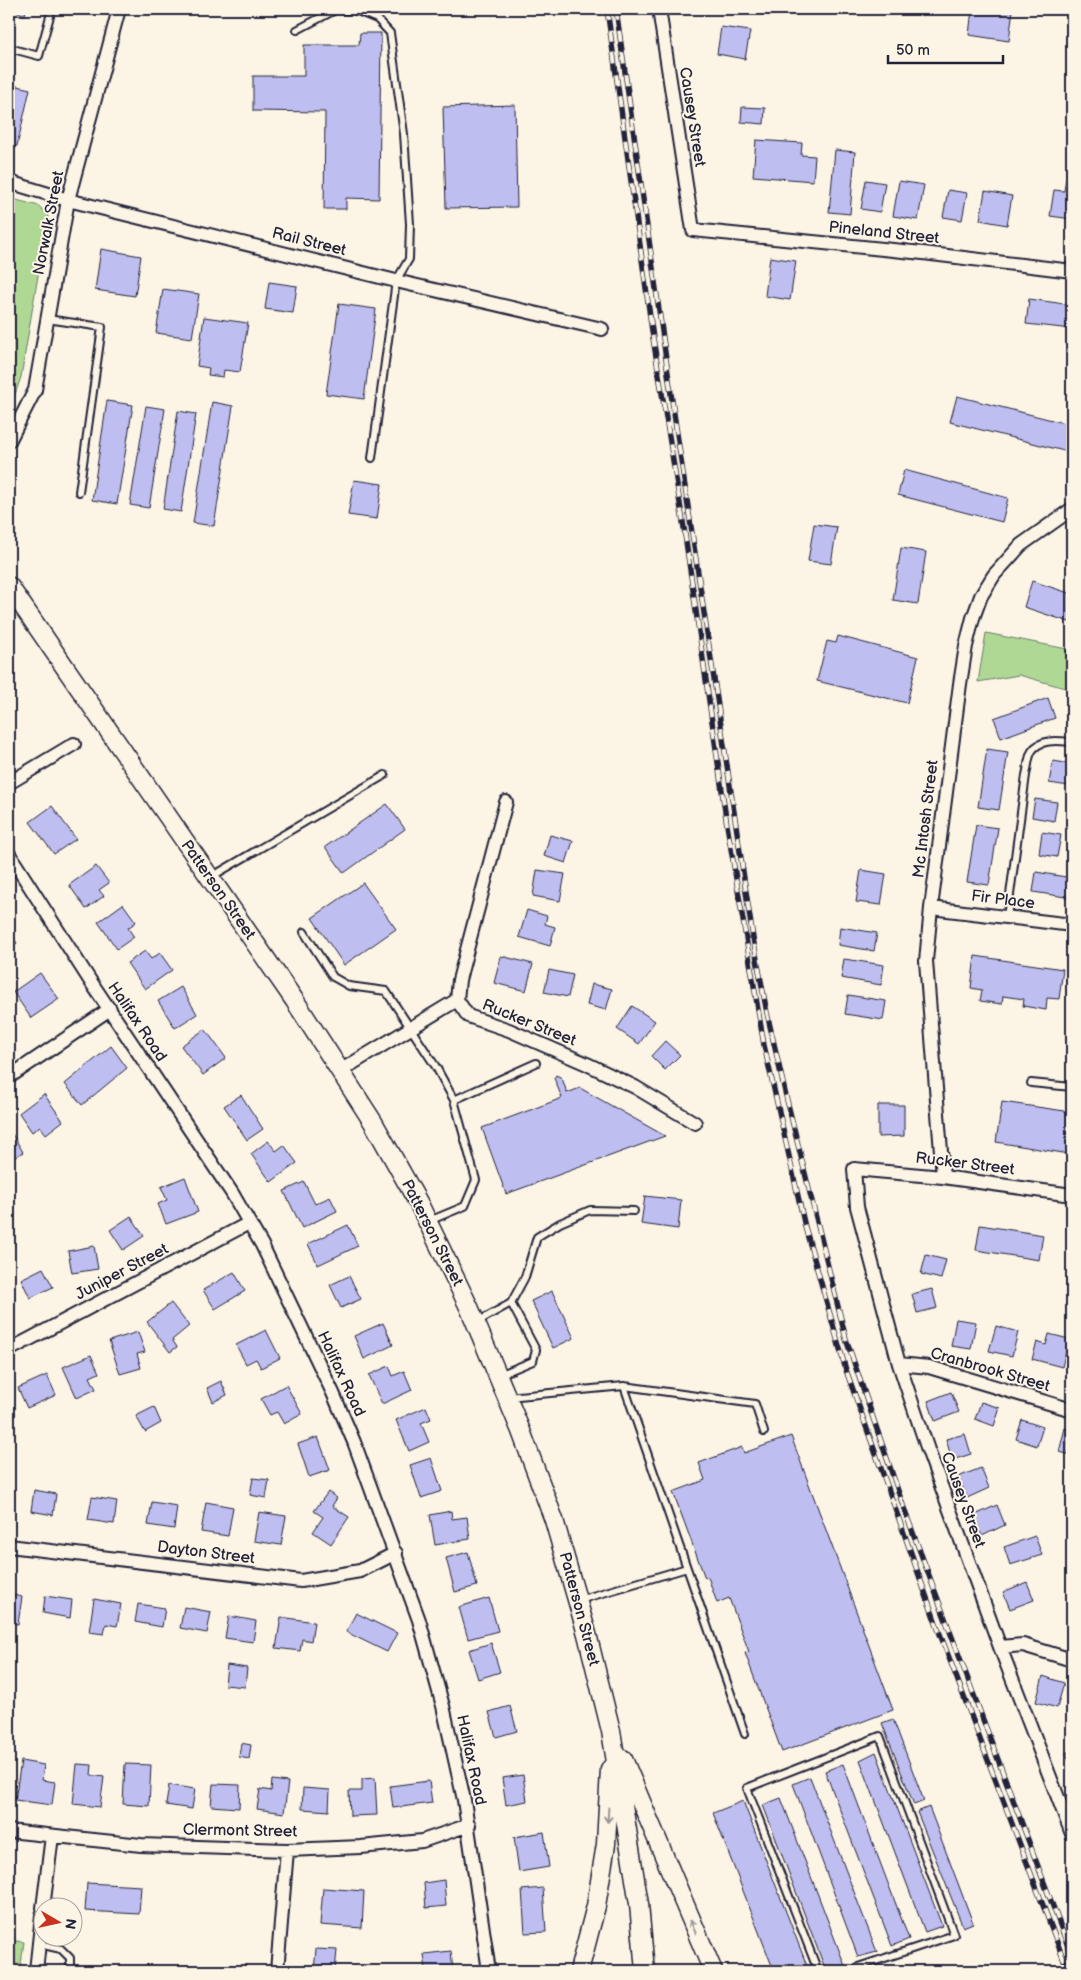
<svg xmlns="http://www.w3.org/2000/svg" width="1081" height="1980" viewBox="0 0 1081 1980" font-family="'Balsamiq Sans',sans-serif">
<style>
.green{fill:#afd895;stroke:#687d68}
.building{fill:#bebef0;stroke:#22223b}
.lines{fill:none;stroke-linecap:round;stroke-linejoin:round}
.service-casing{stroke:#22223b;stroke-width:10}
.minor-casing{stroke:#22223b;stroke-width:16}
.secondary-casing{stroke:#22223b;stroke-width:21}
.service{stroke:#fcf5e5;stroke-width:6}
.minor{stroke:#fcf5e5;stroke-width:12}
.secondary{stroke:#fcf5e5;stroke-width:18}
.rail-casing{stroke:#22223b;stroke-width:5.5}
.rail{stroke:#fcf5e5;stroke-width:4;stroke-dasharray:11;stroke-linecap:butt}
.oneway{stroke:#9a9698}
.labels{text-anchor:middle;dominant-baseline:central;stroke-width:4;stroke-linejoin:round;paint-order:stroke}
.street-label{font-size:16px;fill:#22223b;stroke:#fcf5e5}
</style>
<rect width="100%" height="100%" fill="#fcf5e5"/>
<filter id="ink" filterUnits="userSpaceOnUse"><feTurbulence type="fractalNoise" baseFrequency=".02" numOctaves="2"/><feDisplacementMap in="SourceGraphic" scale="10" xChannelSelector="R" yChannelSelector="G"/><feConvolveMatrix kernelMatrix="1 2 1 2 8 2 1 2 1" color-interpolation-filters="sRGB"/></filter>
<g filter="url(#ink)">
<path class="green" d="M9,198L39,206L48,216L21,377L9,412Z
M986,633L1072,650V690L1019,675L978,682Z
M9,1940L24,1942L20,1971H9Z"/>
<path class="building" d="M9,9H26L25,15Z
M972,9H1013L1009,41L969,35Z
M721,27L750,31L745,59L717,54Z
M360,33H381L379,199L346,198V209H324L325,112L253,111V76H304V45H359Z
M9,84L30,89L17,146L9,144Z
M515,105L517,207L446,208L443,107Z
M742,107L765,108L764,124L741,122Z
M756,140L802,143L801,155L815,156L813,181L753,176Z
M835,150L855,152L850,214L829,212Z
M1066,178L1072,179V219L1050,216L1054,190L1064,191Z
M866,180L885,183L880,212L861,209Z
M899,181L924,185L918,220L893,216Z
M948,190L967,193L962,220L943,217Z
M985,191L1012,196L1007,225L980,220Z
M101,249L141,256L135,296L95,290Z
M770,257L796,261L790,300L765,296Z
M269,282L297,286L293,313L265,309Z
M163,289L199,294L192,338L156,333Z
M1029,299L1072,305V329L1026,324Z
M339,304L376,309L364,399L326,394Z
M204,317L248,323L240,372L224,370L223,377L208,375L209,368L197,366Z
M957,396L1072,425V453L950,422Z
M107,401L133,405L117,504L92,500Z
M212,402L233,406L214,526L193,523Z
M146,406L165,409L149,508L130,505Z
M178,411L196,414L181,512L163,509Z
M904,470L1008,498L1002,522L898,495Z
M354,480L382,484L377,519L348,515Z
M814,524L837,527L831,564L808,561Z
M901,548L926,552L918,604L893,600Z
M1032,581L1072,594V623L1024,607Z
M838,636L918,657L907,703L817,681L827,641L836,643Z
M1048,698L1055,718L1001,738L994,718Z
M1071,709H1072V729L1066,727Z
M987,749L1008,752L999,810L978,807Z
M1053,761L1072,764L1069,786L1049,783Z
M1035,799L1057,802L1054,821L1032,817Z
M1071,799H1072V821L1068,820Z
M387,804L405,829L344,873L325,847Z
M52,806L76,839L54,854L30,822Z
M976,825L998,828L989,885L967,882Z
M1042,832L1061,835L1057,857L1039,854Z
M550,835L573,841L566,863L544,856Z
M96,866L109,883L99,890L104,896L86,909L69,885Z
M537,870L565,874L560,901L533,896Z
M861,870L886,874L881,905L856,902Z
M1036,872L1072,878V898L1033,892Z
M363,883L396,929L344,965L312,918Z
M123,904L136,922L128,928L134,937L117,949L98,922Z
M527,910L547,916L545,924L555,927L550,946L519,937Z
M840,927L877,933L874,951L838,945Z
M9,932L17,943L9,949Z
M145,951L151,959L160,953L172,970L145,989L127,963Z
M501,956L533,964L526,991L494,983Z
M975,956L1063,969L1059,999L1047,998L1046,1010L1023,1006L1024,999L1003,996L1002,1004L980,1001L982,990L971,988Z
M844,959L884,965L881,985L841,978Z
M549,970L573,975L568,997L544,992Z
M40,973L59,999L31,1018L13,992Z
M592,984L612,989L606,1010L587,1005Z
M181,987L197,1014L175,1028L158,1001Z
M848,995L886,1001L883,1020L845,1014Z
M632,1006L655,1021L639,1044L617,1029Z
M205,1029L226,1058L203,1075L181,1046Z
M665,1041L680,1055L665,1070L651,1056Z
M111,1046L127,1068L82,1105L65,1084Z
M556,1075L562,1078L567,1093L580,1088L665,1136L506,1194L482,1128L562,1098L554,1078Z
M44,1094L63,1121L46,1134L40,1126L32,1132L19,1113Z
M241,1095L263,1129L247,1140L224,1106Z
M1002,1102L1072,1112V1132L1069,1154L996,1142Z
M878,1105H904V1136L878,1137Z
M9,1129L23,1152L9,1161Z
M268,1141L276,1151L284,1145L297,1163L271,1182L251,1154Z
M185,1177L198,1212L166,1224L158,1204L167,1200L161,1187Z
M304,1182L315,1204L330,1197L337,1211L302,1228L284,1191Z
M645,1196L681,1200L678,1229L641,1224Z
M131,1216L144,1236L123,1250L110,1230Z
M348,1225L358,1246L318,1265L308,1244Z
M980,1225L1043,1235L1039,1260L976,1250Z
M1072,1241V1264H1069Z
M94,1246L98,1269L72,1273L68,1251Z
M926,1255L946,1260L941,1279L921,1274Z
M43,1268L53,1287L30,1298L21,1279Z
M234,1272L245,1291L215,1309L203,1290Z
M349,1276L361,1299L341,1308L330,1285Z
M932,1289L937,1308L917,1313L912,1294Z
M552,1291L574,1338L553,1348L531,1301Z
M171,1303L189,1326L172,1340L177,1347L170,1352L147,1322Z
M956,1319L976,1322L971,1349L951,1346Z
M383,1323L393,1345L364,1359L354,1336Z
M996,1326L1018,1332L1012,1356L989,1351Z
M266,1330L280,1358L261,1368L256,1359L246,1364L236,1345Z
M138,1332L145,1352L137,1354L141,1368L120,1374L109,1341Z
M1049,1334L1069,1339L1062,1367L1032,1359L1037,1342L1046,1345Z
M91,1355L99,1373L90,1377L96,1389L77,1398L63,1367Z
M389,1366L393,1376L404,1371L412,1390L382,1404L369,1375Z
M47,1375L56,1395L27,1408L18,1388Z
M221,1381L227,1395L213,1402L207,1388Z
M286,1385L302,1414L284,1424L277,1412L270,1415L261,1399Z
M951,1392L959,1412L935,1421L928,1401Z
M981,1402L1000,1408L994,1426L975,1419Z
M154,1407L161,1423L145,1432L136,1416Z
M426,1407L431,1419L421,1423L429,1442L409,1451L396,1420Z
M1022,1420L1043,1427L1037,1446L1016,1439Z
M1065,1428L1072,1431V1455L1059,1452Z
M965,1434L971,1454L952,1460L946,1439Z
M791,1436L893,1710L782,1752L745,1653L749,1652L729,1598L717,1603L708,1577L705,1578L673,1492L705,1480L699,1463L742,1447L744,1453Z
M318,1437L330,1470L309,1477L298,1444Z
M431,1458L442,1491L421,1498L410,1465Z
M981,1468L989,1488L967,1498L958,1477Z
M253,1478L269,1480L266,1498L250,1495Z
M34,1490L56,1494L53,1515L31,1511Z
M328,1492L337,1498L332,1506L349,1517L331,1544L313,1532L323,1517L314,1511Z
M92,1497L117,1501L114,1524L88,1520Z
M152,1502L177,1506L174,1529L148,1525Z
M206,1502L233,1507L228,1536L201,1532Z
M997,1505L1005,1525L982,1536L973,1516Z
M451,1511L452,1519L467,1517L470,1539L435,1545L430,1515Z
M259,1512L286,1516L281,1545L254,1541Z
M1035,1536L1042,1555L1010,1565L1004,1547Z
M468,1552L477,1586L455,1592L446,1558Z
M1027,1582L1034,1600L1010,1609L1003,1592Z
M9,1594L22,1597L18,1624L9,1623Z
M45,1596L72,1600L70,1618L43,1613Z
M489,1598L498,1631L468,1639L459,1607Z
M94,1599L121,1604L117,1626L106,1624L104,1634L89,1632Z
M138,1604L165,1608L162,1627L135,1622Z
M184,1607L211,1612L207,1633L180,1628Z
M356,1613L397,1633L387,1652L346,1632Z
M229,1616L256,1621L253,1642L225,1638Z
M281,1617L314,1622L311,1641L302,1639L300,1651L276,1648Z
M491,1643L500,1672L478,1679L469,1650Z
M227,1665L247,1668L245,1687L225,1685Z
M1043,1676L1064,1683L1057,1708L1036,1702Z
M510,1706L517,1731L496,1737L489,1712Z
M893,1719L924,1801L914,1805L882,1723Z
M241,1743L251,1745L249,1759L239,1757Z
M1072,1750V1768L1066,1753Z
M876,1752L942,1926L925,1932L860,1760Z
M21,1761L44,1765L42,1780L55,1782L52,1805L15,1800Z
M77,1764L92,1765L91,1775L104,1777L100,1807L73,1804Z
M125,1764L151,1765L149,1806L123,1804Z
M843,1764L909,1939L892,1946L825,1771Z
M523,1775L527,1801L506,1805L502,1778Z
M810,1777L877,1952L858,1957L793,1784Z
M375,1778L377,1815L350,1816L349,1791H362V1779Z
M272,1780L288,1782L284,1813L257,1809L260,1789L271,1791Z
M429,1781L432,1803L393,1808L390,1786Z
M213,1784L240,1785L239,1808L211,1806Z
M169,1785L195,1789L192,1809L166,1805Z
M303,1788L330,1790L329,1811L302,1809Z
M781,1798L847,1971H826L763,1805Z
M743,1801L809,1971H774L713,1813Z
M929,1807L973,1923L963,1927L917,1812Z
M544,1832L549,1867L519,1872L514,1837Z
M444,1880L446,1906L426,1908L424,1883Z
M87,1883L141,1886L139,1914L85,1911Z
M323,1888L364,1891L362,1928L320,1925Z
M543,1888L546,1932L525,1933L522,1890Z
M316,1949L337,1950L335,1971H314Z
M451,1951L453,1971H426L424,1954Z"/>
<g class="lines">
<g class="service-casing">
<path id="service" d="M297,30L335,10H355L377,19L390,33L404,134L410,224L409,259L396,281L372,458
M9,48L39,56L52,9
M47,319L102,327L79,492
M211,877L385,775
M1007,917L1026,775C1028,768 1028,757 1032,751C1040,738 1060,741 1072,742
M304,932L333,977L349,986L386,991L436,1067L454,1100L476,1180L465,1206L429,1221
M1031,1083L1072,1087
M454,1100L536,1063
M477,1322L511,1303L525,1277L537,1237L560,1223L590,1210L634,1211
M499,1375L533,1361L536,1350L511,1303
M624,1386L755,1404L764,1432
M508,1397L624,1386L687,1568L579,1600
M687,1568L745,1734
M39,1944L61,1949L70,1958V1971
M818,1971L747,1788L880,1736L954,1935L858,1967L859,1971"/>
</g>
<g class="minor-casing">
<path id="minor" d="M659,9L693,230L923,253L1072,271
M9,182L68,200L396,281L602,329
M9,441L35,390L68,200L119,9
M9,783L74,744
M506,802L459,980L457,1000L468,1016L509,1030L587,1064L635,1087L695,1123
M9,854L89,979L232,1193L262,1245L333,1393L354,1442L419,1620L443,1706L464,1800L489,1971
M931,908L1072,925
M340,1071L457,1000
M9,1077L110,1009
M943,1177L926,961L931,908L960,684L966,646L973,618L981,596L994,575L1021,545L1072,509
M1072,1195L943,1177L854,1169L857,1207L899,1364L928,1450L1000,1647L1072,1834
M9,1350L249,1223
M899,1364L929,1367L1072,1410
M9,1546L301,1581L360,1571L396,1553
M1000,1647L1023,1645L1072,1660
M9,1831L141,1845L287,1850L361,1847L422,1841L469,1825
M43,1908L52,1836
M36,1971L42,1915
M277,1971L287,1850"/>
</g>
<g class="secondary-casing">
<path id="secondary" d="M9,586L295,1001L373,1122L419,1204L469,1307L521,1431L554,1520L587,1634L611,1731L639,1904L645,1971
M623,1759L713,1971
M579,1971L596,1906L606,1844L610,1769"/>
</g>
<use href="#service" class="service"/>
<use href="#minor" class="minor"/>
<use href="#secondary" class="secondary"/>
<g class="rail-casing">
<path id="rail" d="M607,9L653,338L684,528L727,825L764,1045L805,1227L846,1370L937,1626L1068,1971
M616,9L670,387L753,938L767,1013L785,1092L846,1339L906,1514L1072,1957"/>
</g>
<use href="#rail" class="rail"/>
</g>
<defs><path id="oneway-shaft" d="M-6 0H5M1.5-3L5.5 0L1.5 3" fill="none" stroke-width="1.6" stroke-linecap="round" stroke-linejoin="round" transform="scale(1.25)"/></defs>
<g class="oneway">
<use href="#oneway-shaft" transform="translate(608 1815) rotate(93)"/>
<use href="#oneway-shaft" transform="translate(693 1927) rotate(-114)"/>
</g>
</g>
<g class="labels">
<g class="street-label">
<text transform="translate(692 117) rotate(81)">Causey Street</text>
<text transform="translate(49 223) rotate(-79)">Norwalk Street</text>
<text transform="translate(884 233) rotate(6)">Pineland Street</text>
<text transform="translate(309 242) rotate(14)">Rail Street</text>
<text transform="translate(926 819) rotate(-83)">Mc Intosh Street</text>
<text transform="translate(218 890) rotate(55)">Patterson Street</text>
<text transform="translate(1003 900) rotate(7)">Fir Place</text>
<text transform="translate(137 1022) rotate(56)">Halifax Road</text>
<text transform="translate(529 1023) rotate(22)">Rucker Street</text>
<text transform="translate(965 1164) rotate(7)">Rucker Street</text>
<text transform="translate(432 1233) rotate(63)">Patterson Street</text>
<text transform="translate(122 1272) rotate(-28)">Juniper Street</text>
<text transform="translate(990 1370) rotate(16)">Cranbrook Street</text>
<text transform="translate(341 1374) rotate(65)">Halifax Road</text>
<text transform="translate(963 1500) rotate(70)">Causey Street</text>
<text transform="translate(206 1553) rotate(7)">Dayton Street</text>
<text transform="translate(579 1609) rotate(75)">Patterson Street</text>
<text transform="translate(471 1760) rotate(78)">Halifax Road</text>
<text transform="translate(240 1831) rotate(1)">Clermont Street</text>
</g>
</g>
<rect width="1081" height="1980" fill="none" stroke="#fcf5e5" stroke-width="30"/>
<rect x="15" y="15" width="1051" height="1950" fill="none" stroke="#22223b" stroke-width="2" filter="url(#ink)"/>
<g transform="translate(58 1922) rotate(99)"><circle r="24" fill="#fcf5e5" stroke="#a5a1a1"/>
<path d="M0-4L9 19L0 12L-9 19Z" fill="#c8321e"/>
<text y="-8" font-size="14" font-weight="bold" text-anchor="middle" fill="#22223b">N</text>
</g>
<path d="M888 55v8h115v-8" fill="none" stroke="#22223b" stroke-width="2.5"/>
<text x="896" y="55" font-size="15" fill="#22223b" stroke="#fcf5e5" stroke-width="4" paint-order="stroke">50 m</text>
</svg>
